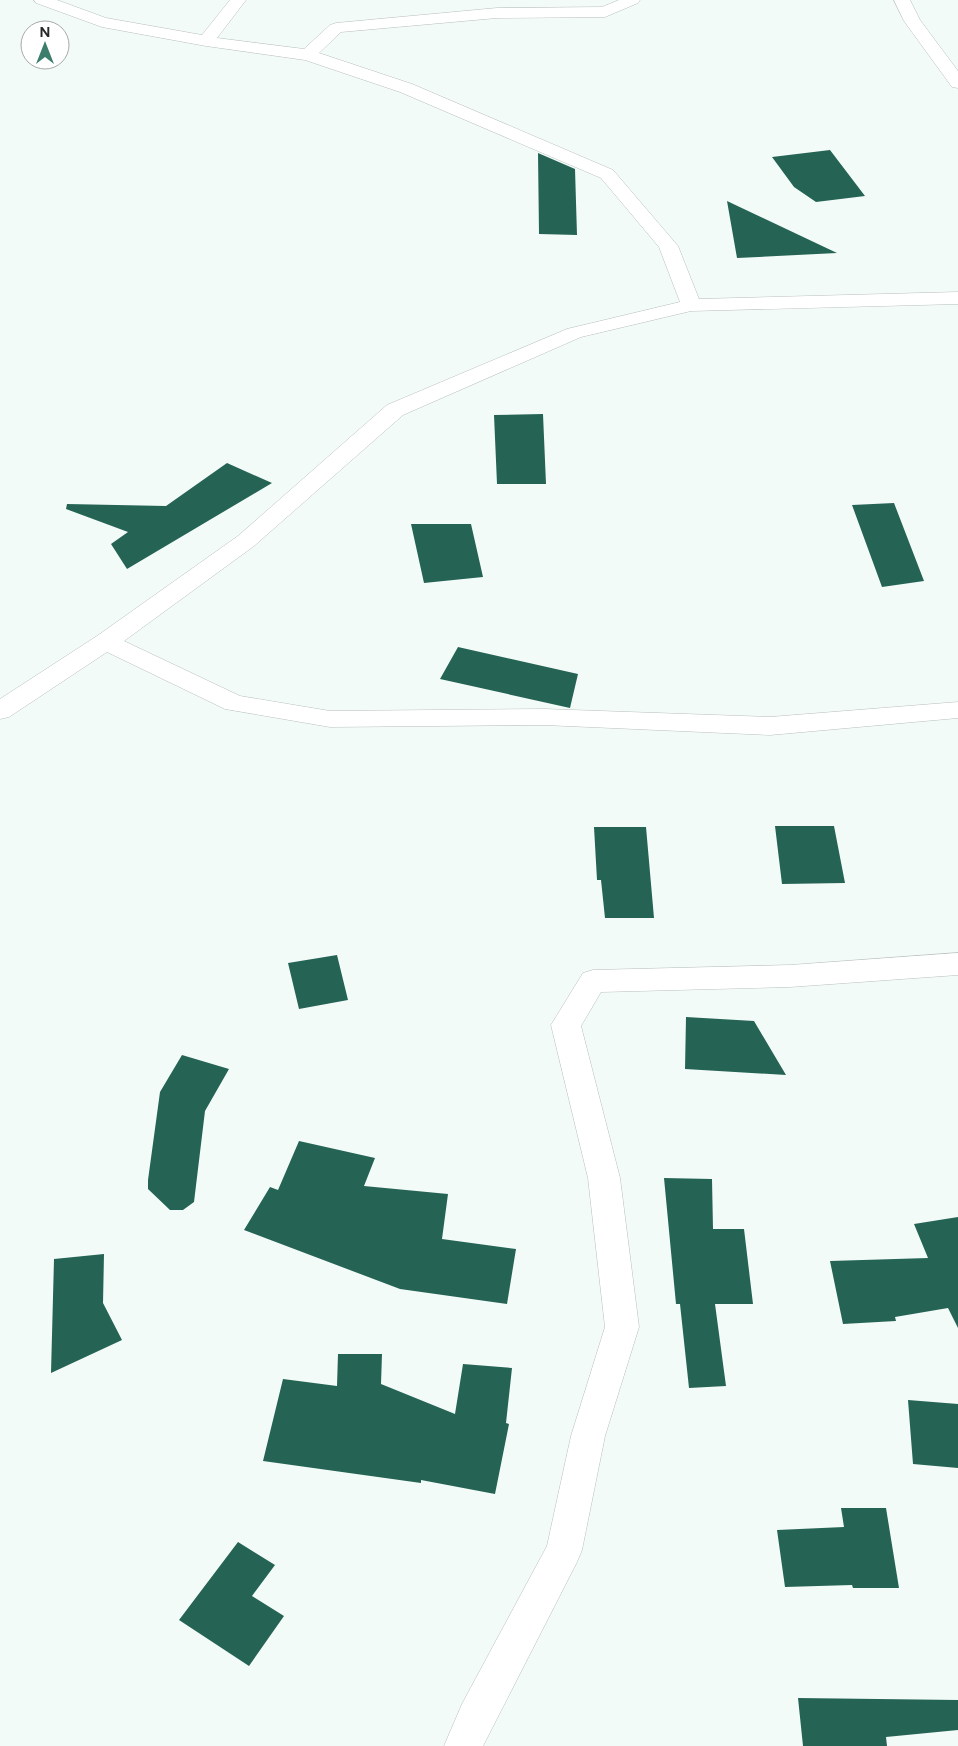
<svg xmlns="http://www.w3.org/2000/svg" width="958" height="1746" viewBox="0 0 958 1746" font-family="Figtree,sans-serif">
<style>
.building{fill:#256454}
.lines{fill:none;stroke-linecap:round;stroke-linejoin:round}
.street-casing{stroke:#b8bfbc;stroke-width:1}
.street{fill:#fff;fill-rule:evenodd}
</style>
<rect width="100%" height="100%" fill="#f3fbf8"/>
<path class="building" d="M830,150L865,196L816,202L794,187L772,157Z
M538,153L575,169L577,235L539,234Z
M727,201L837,253L737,258Z
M543,414L546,484H497L494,415Z
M227,463L272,483L127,569L111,544L128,532L66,509L67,504L166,506Z
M894,503L924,581L882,587L852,505Z
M411,524H471L483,577L424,583Z
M458,647L578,674L570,708L440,679Z
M775,826H834L845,883L782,884Z
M594,827H646L654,918H605L601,880H597Z
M337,955L348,1000L299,1009L288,963Z
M686,1017L754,1021L786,1075L685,1069Z
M182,1055L229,1069L205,1111L194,1202L183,1210H170L148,1189V1180L160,1092Z
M299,1141L375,1158L364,1186L448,1194L442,1239L516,1249L507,1304L400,1289L244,1230L270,1187L278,1190Z
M664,1178L712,1179L713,1229H744L753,1304H715L726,1386L689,1388L680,1304H676Z
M958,1217V1328L948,1308L895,1317L896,1321L843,1324L830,1261L928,1258L914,1224Z
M104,1254L103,1303L122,1340L51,1373L54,1259Z
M338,1354H382L381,1384L455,1414L463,1364L512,1368L506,1423L509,1424L495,1494L421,1480V1483L263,1461L283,1379L337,1386Z
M908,1400L958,1404V1468L913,1464Z
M841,1508H886L899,1588H853L852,1585L785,1587L777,1530L844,1527Z
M238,1542L275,1565L252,1596L284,1616L249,1666L179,1620Z
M798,1698L958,1700V1730L886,1737L887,1746H803Z"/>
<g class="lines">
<g class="street-casing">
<path id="street" d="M34,0H57L106,18L202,35L230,0H246L217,38L304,49L330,25L336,23L497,8L602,7L619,0H640L638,3L605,17L497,18L341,32L319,53L412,84L613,170L678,246L699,299L958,292V304L691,311L581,337L403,415L254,546L124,641L240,696L330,711L544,709L770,717L958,702V718L770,735L544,725L330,727L225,709L107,652L9,717L0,719V699L97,636L238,536L387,405L567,329L680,302L659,247L601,178L400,92L305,60L206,46L102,27L36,3Z
M894,0H910L920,20L958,71V88L952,87L904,21Z
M958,953V975L790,987L601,992L581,1026L620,1178L639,1327L605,1436L582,1550L577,1562L483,1746H444L462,1704L547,1546L571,1436L605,1327L588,1178L551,1025L583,973L593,970L790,965Z"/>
</g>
<use href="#street" class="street"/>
</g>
<g transform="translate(45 45)"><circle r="24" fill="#ffffff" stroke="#a8a9a9"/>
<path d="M0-4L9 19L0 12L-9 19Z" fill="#3c7d6c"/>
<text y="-8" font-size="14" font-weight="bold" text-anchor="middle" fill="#262928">N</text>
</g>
</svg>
